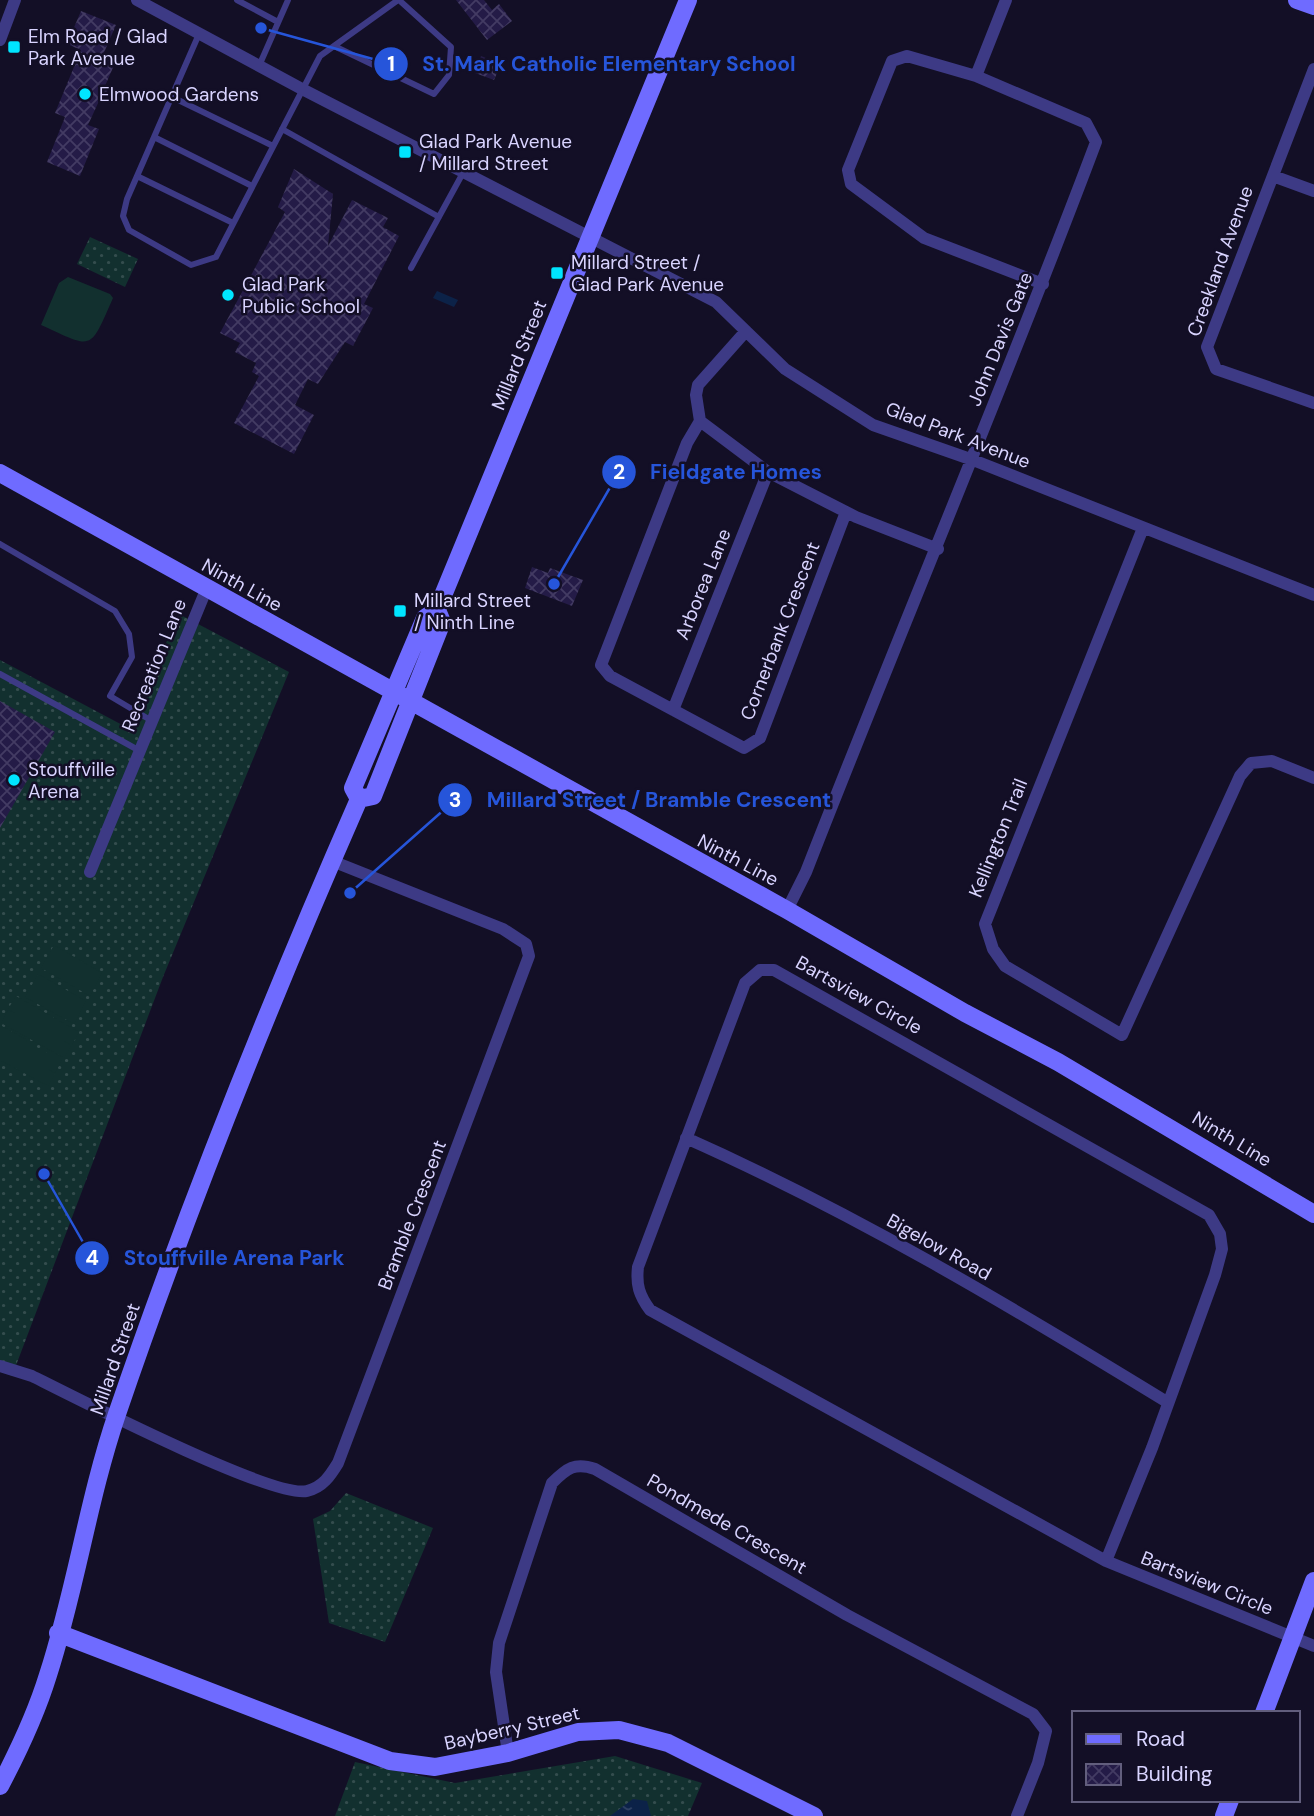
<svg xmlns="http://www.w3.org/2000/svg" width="1314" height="1816" viewBox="0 0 1314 1816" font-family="'DM Sans',sans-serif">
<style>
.grass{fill:url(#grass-dots)}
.pitch{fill:#12302f}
.water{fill:url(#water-ripples)}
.building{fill:url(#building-cross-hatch)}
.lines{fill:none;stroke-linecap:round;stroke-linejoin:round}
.lane{stroke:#3d3a85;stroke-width:6}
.street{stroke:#3d3a85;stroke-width:12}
.secondary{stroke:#6f6bff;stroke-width:18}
.poi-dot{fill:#00e5ff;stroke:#130f26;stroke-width:2.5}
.labels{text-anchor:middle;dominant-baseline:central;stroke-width:5;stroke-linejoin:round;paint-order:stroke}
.poi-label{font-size:19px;fill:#d9d4ff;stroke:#130f26;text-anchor:start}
.street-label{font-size:19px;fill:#d9d4ff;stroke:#130f26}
.leader{fill:none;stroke:#2655da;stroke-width:2.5}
.callout-dot{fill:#2655da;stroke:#130f26;stroke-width:2.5}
.mark-label{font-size:21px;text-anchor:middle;font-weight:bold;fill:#fff}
.callout-label{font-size:21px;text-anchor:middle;font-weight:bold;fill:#2655da;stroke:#130f26;stroke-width:5;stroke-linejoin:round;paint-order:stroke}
</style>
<defs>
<pattern id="grass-dots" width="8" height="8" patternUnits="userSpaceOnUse" patternTransform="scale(1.75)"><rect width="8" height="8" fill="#12302f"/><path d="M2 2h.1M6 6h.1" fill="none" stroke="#344d4e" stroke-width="1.8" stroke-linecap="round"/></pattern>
<pattern id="water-ripples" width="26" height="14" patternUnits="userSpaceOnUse" patternTransform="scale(1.75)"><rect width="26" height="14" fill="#0c2248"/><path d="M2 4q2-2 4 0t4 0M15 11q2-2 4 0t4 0" fill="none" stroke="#2f4163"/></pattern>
<pattern id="building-cross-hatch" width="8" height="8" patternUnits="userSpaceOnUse" patternTransform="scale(1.75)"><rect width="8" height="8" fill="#241b47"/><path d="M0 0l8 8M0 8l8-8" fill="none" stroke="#433b63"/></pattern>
</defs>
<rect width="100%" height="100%" fill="#130f26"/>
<path class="grass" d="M90,237L138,259L125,287L77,264Z
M179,614L289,672L163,977L12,1376L0,1371V660L128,728Z
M346,1493L433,1528L385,1642L329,1623L313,1519L330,1511Z
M615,1756L702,1783L688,1816H335L355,1762L455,1783Z"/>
<path class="pitch" d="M68,277L110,294L113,298C89,352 94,349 41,325L59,283Z
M54,945L102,973L90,996L41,968Z
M38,974L86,1001L74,1024L25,997Z
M16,996L79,1032L72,1045L64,1041L71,1046L64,1058L1,1023L8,1010L15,1013L8,1009Z
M0,1025L27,1040L26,1042L62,1060L55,1073L48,1069L55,1074L48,1086L0,1060Z"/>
<path class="water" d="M437,291L458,300L454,307L433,298Z
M633,1799L647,1801L651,1816H610Z"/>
<path class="building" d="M456,0H484L492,10L499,4L512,21L487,40Z
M81,11L116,25L102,57L115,63L105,86L109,87L103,103L99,101L88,125L99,129L80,176L47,162L65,117L55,113L81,50L67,44Z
M481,56L501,64L494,80L475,73Z
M294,169L333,194L328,246L352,200L388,218L383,227L399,236L364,304L373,308L353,346L345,342L318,384L308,379L295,405L314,415L294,454L234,423L259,376L252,372L256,363L235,352L240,343L220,333L285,212L278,207Z
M532,567L548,573L550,568L583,580L572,606L525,588Z
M0,701L55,732L0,828Z"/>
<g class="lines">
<path class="lane" d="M237,0L278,22
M199,34L127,199L123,216L129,230L191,265L216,257L320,56L398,0
M334,46L434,94L449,75L451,47L399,0
M259,66L288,0
M172,97L273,146
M282,129L439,217
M154,137L252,186
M137,176L233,223
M411,268L464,171
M0,544L115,611L129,634L132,657L110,696L152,721
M0,674L140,751"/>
<path class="street" d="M137,0L302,89L716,302L785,369L873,425L973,460L1314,595
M0,40L15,0
M1314,69L1207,347L1216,369L1314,403
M976,76L1006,0
M1273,176L1314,191
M746,331L698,385L696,395L700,421L768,472L856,517L938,549
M700,421L687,443L601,665L610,676L744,748L760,738L846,512
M1143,528L985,924L993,949L1005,966L1122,1035L1240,776L1251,763L1272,761L1314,778
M673,710L768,472
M90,872L206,590
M787,910L806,872C901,628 1004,387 1096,142L1086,123L976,76L907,56L892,61L848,170L851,184L924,238L1043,284
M686,1138C853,1212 1012,1307 1167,1402
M0,1366L32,1376C74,1397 273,1499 307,1491C323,1487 330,1476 338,1463L529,956L526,944L503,929L332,861
M1106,1561L1152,1448L1215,1275L1222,1249L1220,1234L1209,1215L774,970H760L745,983L638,1267C636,1285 639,1295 650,1310L1106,1561L1314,1646
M508,1753L496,1672L499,1643L552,1483C567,1468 575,1462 595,1469L847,1615L1033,1714L1046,1731L1038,1763L1017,1816"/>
<path class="secondary" d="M1297,0L1314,6
M0,473L787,910L965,1013L1058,1062L1314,1214
M359,799L353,788L425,618L437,610L688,0
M359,799L373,796L442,622L437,610
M58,1633L390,1761L435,1767L508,1753L578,1732L619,1730L668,1743L814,1816
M1264,1713L1314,1581
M0,1786C19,1750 36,1714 48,1675C76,1589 88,1499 117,1414C188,1206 271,1000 359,799
M1224,1816L1230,1800"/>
</g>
<g class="poi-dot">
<rect x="7" y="40" width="14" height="14" rx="3.5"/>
<circle cx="85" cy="94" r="7"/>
<rect x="398" y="145" width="14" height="14" rx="3.5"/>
<rect x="550" y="266" width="14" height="14" rx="3.5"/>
<circle cx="228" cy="295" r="7"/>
<rect x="393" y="604" width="14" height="14" rx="3.5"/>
<circle cx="14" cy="780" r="7"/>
</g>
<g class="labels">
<g class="poi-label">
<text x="28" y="36">Elm Road / Glad<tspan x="28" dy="22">Park Avenue</tspan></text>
<text x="99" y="94">Elmwood Gardens</text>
<text x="419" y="141">Glad Park Avenue<tspan x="419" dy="22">/ Millard Street</tspan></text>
<text x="571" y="262">Millard Street /<tspan x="571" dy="22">Glad Park Avenue</tspan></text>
<text x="242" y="284">Glad Park<tspan x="242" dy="22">Public School</tspan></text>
<text x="414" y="600">Millard Street<tspan x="414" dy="22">/ Ninth Line</tspan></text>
<text x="28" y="769">Stouffville<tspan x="28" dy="22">Arena</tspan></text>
</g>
<g class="street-label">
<text transform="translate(1220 261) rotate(-70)">Creekland Avenue</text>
<text transform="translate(1000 339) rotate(-68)">John Davis Gate</text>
<text transform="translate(519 355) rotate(-68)">Millard Street</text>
<text transform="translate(958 435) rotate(21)">Glad Park Avenue</text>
<text transform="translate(703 584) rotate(-68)">Arborea Lane</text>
<text transform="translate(242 585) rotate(29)">Ninth Line</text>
<text transform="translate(780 631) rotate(-69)">Cornerbank Crescent</text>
<text transform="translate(154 665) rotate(-68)">Recreation Lane</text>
<text transform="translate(998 838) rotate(-68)">Kellington Trail</text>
<text transform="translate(738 860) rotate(28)">Ninth Line</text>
<text transform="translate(859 995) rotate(29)">Bartsview Circle</text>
<text transform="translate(1232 1139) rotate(31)">Ninth Line</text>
<text transform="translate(412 1215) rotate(-69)">Bramble Crescent</text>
<text transform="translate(939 1247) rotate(29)">Bigelow Road</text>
<text transform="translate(115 1359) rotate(-71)">Millard Street</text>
<text transform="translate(727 1524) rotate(30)">Pondmede Crescent</text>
<text transform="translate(1207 1583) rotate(22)">Bartsview Circle</text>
<text transform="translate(512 1728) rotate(-13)">Bayberry Street</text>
</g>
</g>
<path class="leader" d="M261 28L391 64M554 584L619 472M350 893L455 800M44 1174L92 1258"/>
<g class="callout-dot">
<circle cx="261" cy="28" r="7"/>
<circle cx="554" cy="584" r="7"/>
<circle cx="350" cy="893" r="7"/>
<circle cx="44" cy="1174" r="7"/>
<circle cx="391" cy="64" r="18"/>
<circle cx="619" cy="472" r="18"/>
<circle cx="455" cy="800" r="18"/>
<circle cx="92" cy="1258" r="18"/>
</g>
<g class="mark-label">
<text x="391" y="71">1</text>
<text x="619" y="479">2</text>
<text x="455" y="807">3</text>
<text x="92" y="1265">4</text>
</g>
<g class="callout-label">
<text x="609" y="71">St. Mark Catholic Elementary School</text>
<text x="736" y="479">Fieldgate Homes</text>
<text x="659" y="807">Millard Street / Bramble Crescent</text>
<text x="234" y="1265">Stouffville Arena Park</text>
</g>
<rect x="1072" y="1711" width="228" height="91" fill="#130f26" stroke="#625e7d" stroke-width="2"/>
<rect x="1086" y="1734" width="35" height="10" fill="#6f6bff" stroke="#625e7d" stroke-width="2"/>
<text x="1136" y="1746" font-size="21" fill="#d9d4ff">Road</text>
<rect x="1086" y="1764" width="35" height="21" fill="url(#building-cross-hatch)" stroke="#625e7d" stroke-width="2"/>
<text x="1136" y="1781" font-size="21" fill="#d9d4ff">Building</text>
</svg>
